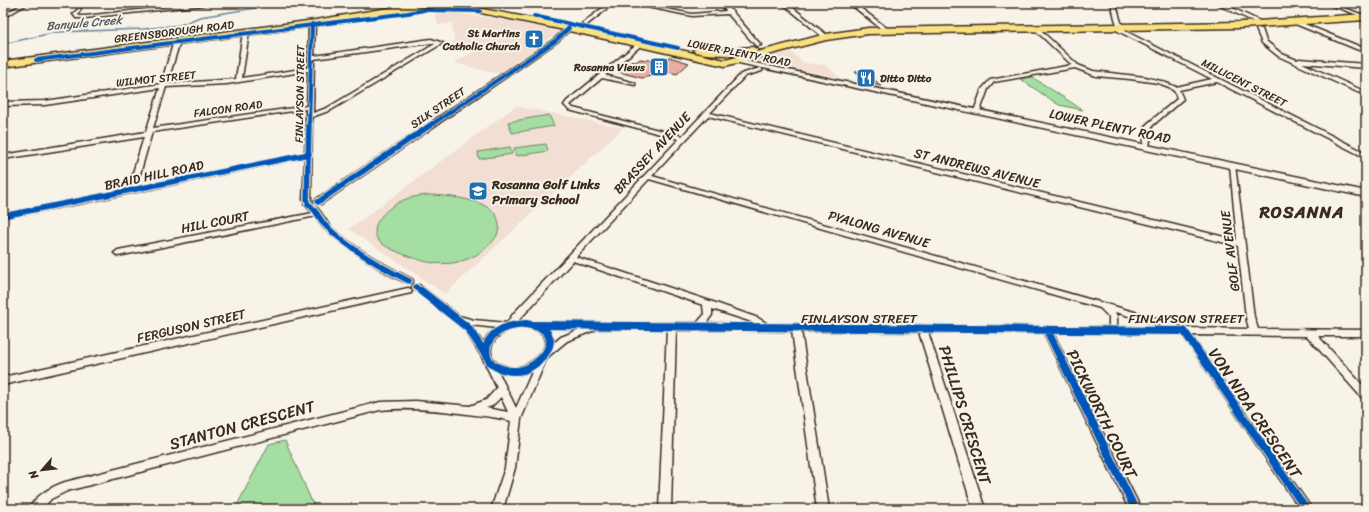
<svg xmlns="http://www.w3.org/2000/svg" width="1369" height="512" viewBox="0 0 1369 512" font-family="Sriracha,sans-serif">
<style>
.built{fill:#f2ded3}
.green{fill:#a4dea3;stroke:#708460}
.lines{fill:none;stroke-linecap:round;stroke-linejoin:round}
.stream{stroke:#6b8598;stroke-width:1.5}
.building{fill:#e7aea2;stroke:#3b2a1e}
.minor-casing{stroke:#3b2a1e;stroke-width:3}
.tertiary-casing{stroke:#3b2a1e;stroke-width:3}
.secondary-casing{stroke:#3b2a1e;stroke-width:3}
.trunk-casing{stroke:#3b2a1e;stroke-width:3}
.minor{fill:#f7f3e8;fill-rule:evenodd}
.tertiary{fill:#f7f3e8;fill-rule:evenodd}
.secondary{fill:#f7f3e8;fill-rule:evenodd}
.trunk{fill:#fae180;fill-rule:evenodd}
.cycleway-far2-casing{stroke:#f7f3e8;stroke-width:5.5}
.cycleway-far1-casing{stroke:#f7f3e8;stroke-width:8}
.cycleway-casing{stroke:#f7f3e8;stroke-width:10}
.cycleway-far2{stroke:#0057b8;stroke-width:4}
.cycleway-far1{stroke:#0057b8;stroke-width:5.5}
.cycleway{stroke:#0057b8;stroke-width:8}
.labels{text-anchor:middle;dominant-baseline:central;stroke-width:4;stroke-linejoin:round;paint-order:stroke}
.far-street-label{font-size:11px;fill:#3b2a1e;stroke:#f7f3e8}
.far-poi-label{font-size:11px;font-weight:bold;fill:#3b2a1e;stroke:#f7f3e8;text-anchor:end}
.far-water-label{font-size:12px;font-style:italic;fill:#53575b;stroke:#f7f3e8}
.street-label{font-size:13px;fill:#3b2a1e;stroke:#f7f3e8}
.poi-label{font-size:13px;font-weight:bold;fill:#3b2a1e;stroke:#f7f3e8;text-anchor:start}
.near-street-label{font-size:16px;fill:#3b2a1e;stroke:#f7f3e8}
.district-label{font-size:17px;font-weight:bold;letter-spacing:1px;fill:#3b2a1e;stroke:#f7f3e8}
</style>
<rect width="100%" height="100%" fill="#f7f3e8"/>
<filter id="ink" filterUnits="userSpaceOnUse"><feTurbulence type="fractalNoise" baseFrequency=".025" numOctaves="2"/><feDisplacementMap in="SourceGraphic" scale="8" xChannelSelector="R" yChannelSelector="G"/><feConvolveMatrix kernelMatrix="1 2 1 2 8 2 1 2 1" color-interpolation-filters="sRGB"/></filter>
<g filter="url(#ink)">
<path class="built" d="M447,12L518,22L559,32L499,74L454,63L478,49L451,42L455,40L452,30L453,23L438,25L435,13Z
M789,50L804,63L825,65L840,78L756,60L755,58Z
M516,106L623,128L445,294L349,229Z"/>
<path class="green" d="M1032,77L1083,110L1059,105L1020,79Z
M549,115L554,126L512,133L508,122Z
M546,144L548,151L516,156L514,148Z
M510,147L512,154L479,159L478,152Z
M433,195C453,197 502,199 499,229C497,241 485,249 476,255C449,270 423,263 398,252C391,249 384,246 379,241C365,224 392,204 406,199C415,196 424,195 433,195Z
M285,440L315,509H235L269,444Z"/>
<g class="lines">
<path class="stream" d="M3,44L57,32L143,29L180,25L200,17L285,3"/>
</g>
<path class="building" d="M669,57L689,63L677,74L660,70L655,75L642,78L618,72L632,61L636,62L640,59L658,61Z
M863,71L882,86L867,83L855,72Z"/>
<g class="lines">
<g class="minor-casing">
<path id="minor" d="M24,3H29L3,18V15Z
M200,3H215L213,4L85,18H76L73,14L79,8L81,9L78,14L79,16H85Z
M609,3H614L583,28H579V26Z
M627,3H637L692,14L726,11L720,3H725L761,45L756,46L728,14L692,16Z
M782,3H787L828,36V38H824Z
M849,3H854L888,29V31H884Z
M1110,3H1114C1120,10 1118,20 1124,27L1121,29L1366,153V158L1217,82L1179,90L1183,99L1152,126L1149,147L1146,149L1143,147L1146,125L1177,99L1175,92L1169,87L1158,83L1130,79L1096,76L1075,68L994,82L988,89L980,111L979,112H975L974,111L982,89L990,80L1072,65L1034,29V27L1036,26L1078,65L1093,71L1145,77L1161,81L1176,87L1212,79L1112,28L1111,27L1114,25L1119,27C1113,20 1115,11 1110,3Z
M1325,3H1331L1366,16V18Z
M1293,21H1297L1366,49V53L1293,23Z
M312,22L315,24L314,56L431,39L443,43L331,110L312,117L311,200L308,202C320,206 323,219 331,227C354,248 384,265 412,279L413,281L412,283C400,286 336,240 325,229C321,226 319,221 316,216L118,256L114,253L118,250L313,213L304,204L307,202L303,200L305,157L78,204L3,218V214L128,189L144,137L3,159V155L146,132L160,88L45,105L3,106V102L45,101L161,84L174,41L177,39L180,41L167,84L236,79L243,32L246,30L249,32L242,78L308,68L309,24ZM431,43L435,44L327,108L313,113L314,59ZM308,71L307,106L153,128L166,87L227,84ZM306,109L305,153L136,188L152,132Z
M567,27L572,28L557,42L321,204H315L314,202L315,200L553,40Z
M1257,28L1262,29L1266,41L1282,54L1297,60L1299,59L1366,64V68L1302,63L1366,92V96L1278,56L1262,43L1256,29Z
M638,43L643,44L605,75L635,83V85L602,78L570,105L573,108L682,136L741,74L760,68L762,69V71L745,76L710,113L1237,240L1230,166L1233,164L1235,165L1254,317L1258,329L1366,330V336H1318L1366,389V400L1363,399L1307,336L1191,335L1312,509H1300L1182,334L1053,333L1141,509H1129L1044,333L928,332L985,509H973L919,332L801,331L829,509H817L792,331L676,330L671,509H659L667,329H596L595,330L567,341L550,355L546,360L521,419L515,468L503,509H491L505,468L511,421C497,417 482,416 467,414C438,410 409,407 380,410L67,491L51,499L42,509H29C36,495 51,487 65,482L380,402L416,401L470,406L486,400L497,388L482,357L465,330L412,287L413,285H419L459,316L474,320L507,323L513,314L679,139L569,110L564,105L567,101ZM708,116L1238,246L1246,317L1249,329L1185,328L1163,320L652,176ZM649,179L1100,308L1109,317V327L768,324L758,318L710,301L576,257ZM573,261L703,305L704,315L697,323L517,322ZM712,309L752,322L755,324L706,323L712,315ZM1115,312L1160,325L1167,328L1117,327V316ZM470,325L497,328L488,335L483,343ZM526,327C530,328 534,329 538,331C557,341 536,362 523,366C516,369 509,368 502,365C487,361 488,343 500,335C508,329 517,328 526,327ZM546,328L581,329L561,337L554,343L553,337ZM533,370L516,408L498,371C511,375 521,376 533,370ZM501,397L508,412L486,408L492,406Z
M408,288L411,289L412,291L411,293L3,385V377Z"/>
</g>
<g class="tertiary-casing">
<path id="tertiary" d="M1214,3H1222L1266,24L1261,25Z"/>
</g>
<g class="secondary-casing">
<path id="secondary" d="M736,59L1366,191V197L739,63L735,61Z"/>
</g>
<g class="trunk-casing">
<path id="trunk" d="M419,3H450L569,25L725,60L826,34L868,28L1241,22L1366,14V20L1241,28L868,34L826,40L725,66L569,31L433,3L405,12L315,26L3,67V61L315,20Z
M698,47L723,49L753,47L758,50C750,58 706,55 695,52L693,50Z"/>
</g>
<use href="#minor" class="minor"/>
<use href="#tertiary" class="tertiary"/>
<use href="#secondary" class="secondary"/>
<use href="#trunk" class="trunk"/>
<g class="cycleway-far2-casing">
<path id="cycleway-far2" d="M428,10L480,11
M534,16L678,48
M36,60L408,13L424,10L438,3
M309,125L312,24
M431,125L555,41L569,28"/>
</g>
<g class="cycleway-far1-casing">
<path id="cycleway-far1" d="M307,200L309,124
M318,202L432,124
M308,204C317,210 320,221 328,228C351,250 381,267 409,281
M3,216L309,154
M416,287L422,292"/>
</g>
<g class="cycleway-casing">
<path id="cycleway" d="M421,291L468,328L486,355
M526,324C531,325 536,326 541,328C563,340 539,366 523,370C515,372 507,371 499,368C482,362 483,342 497,332C506,326 516,325 526,324Z
M534,325L1184,331L1306,509
M1047,330L1135,509"/>
</g>
<use href="#cycleway-far2" class="cycleway-far2"/>
<use href="#cycleway-far1" class="cycleway-far1"/>
<use href="#cycleway" class="cycleway"/>
</g>
</g>
<defs>
<g id="church-square" transform="scale(1)"><rect x="-9" y="-9" width="18" height="18" rx="4" fill="#1f6fb2" stroke="#f7f3e8"/><path d="M-1.2-6h2.4v3.5h3.3v2.4h-3.3V6h-2.4V-.1h-3.3v-2.4h3.3Z" fill="#fff"/></g>
<g id="building-square" transform="scale(1)"><rect x="-9" y="-9" width="18" height="18" rx="4" fill="#1f6fb2" stroke="#f7f3e8"/><path d="M-4-6H4V6H1V3H-1V6H-4ZM-2.5-4.3h1.7v1.8h-1.7ZM.8-4.3h1.7v1.8H.8ZM-2.5-1h1.7V.8h-1.7ZM.8-1h1.7V.8H.8Z" fill="#fff"/></g>
<g id="restaurant-square" transform="scale(1)"><rect x="-9" y="-9" width="18" height="18" rx="4" fill="#1f6fb2" stroke="#f7f3e8"/><path d="M-5-6h1v4h1v-4h1v4h1v-4h1v5L-1.5 .5V6h-2V.5L-5-1ZM5-6V6H3V1.5H1.5Q1.5-4 5-6Z" fill="#fff"/></g>
<g id="school-square" transform="scale(1)"><rect x="-9" y="-9" width="18" height="18" rx="4" fill="#1f6fb2" stroke="#f7f3e8"/><path d="M0-5L7-2L0 1L-7-2ZM-4 1L0 2.5L4 1V4Q0 6-4 4Z" fill="#fff"/></g>
</defs>
<g fill-rule="evenodd">
<use href="#church-square" x="534" y="39"/>
<use href="#building-square" x="659" y="67"/>
<use href="#restaurant-square" x="866" y="78"/>
<use href="#school-square" x="478" y="191"/>
</g>
<g class="labels">
<g class="far-street-label">
<text transform="translate(174 32) rotate(-7)">GREENSBOROUGH ROAD</text>
<text transform="translate(739 53) rotate(11)">LOWER PLENTY ROAD</text>
<text transform="translate(156 79) rotate(-6)">WILMOT STREET</text>
<text transform="translate(1244 83) rotate(27)">MILLICENT STREET</text>
<text transform="translate(300 94) rotate(-89)">FINLAYSON STREET</text>
<text transform="translate(438 108) rotate(-34)">SILK STREET</text>
<text transform="translate(228 109) rotate(-8)">FALCON ROAD</text>
</g>
<g class="far-poi-label">
<text x="520" y="33">St Martins<tspan x="520" dy="13">Catholic Church</tspan></text>
<text x="645" y="67">Rosanna Views</text>
<text x="880" y="78" text-anchor="start">Ditto Ditto</text>
</g>
<g class="far-water-label">
<text transform="translate(84 23) rotate(-5)">Banyule Creek</text>
</g>
<g class="street-label">
<text transform="translate(1110 126) rotate(12)">LOWER PLENTY ROAD</text>
<text transform="translate(652 153) rotate(-47)">BRASSEY AVENUE</text>
<text transform="translate(977 168) rotate(14)">ST ANDREWS AVENUE</text>
<text transform="translate(154 175) rotate(-12)">BRAID HILL ROAD</text>
<text transform="translate(215 222) rotate(-11)">HILL COURT</text>
<text transform="translate(879 229) rotate(16)">PYALONG AVENUE</text>
<text transform="translate(1230 251) rotate(-97)">GOLF AVENUE</text>
<text x="859" y="318">FINLAYSON STREET</text>
<text x="1186" y="318">FINLAYSON STREET</text>
<text transform="translate(191 326) rotate(-13)">FERGUSON STREET</text>
</g>
<g class="poi-label">
<text x="492" y="184">Rosanna Golf Links<tspan x="492" dy="15">Primary School</tspan></text>
</g>
<g class="near-street-label">
<text transform="translate(1255 413) rotate(56)">VON NIDA CRESCENT</text>
<text transform="translate(1102 414) rotate(64)">PICKWORTH COURT</text>
<text transform="translate(965 415) rotate(73)">PHILLIPS CRESCENT</text>
<text transform="translate(242 425) rotate(-15)">STANTON CRESCENT</text>
</g>
<g class="district-label">
<text x="1302" y="212">ROSANNA</text>
</g>
</g>
<rect width="1369" height="512" fill="none" stroke="#f7f3e8" stroke-width="16"/>
<rect x="8" y="8" width="1353" height="496" fill="none" stroke="#3b2a1e" stroke-width="1.5" filter="url(#ink)"/>
<g transform="translate(42 470) rotate(242)" stroke="#f7f3e8" stroke-width="3" paint-order="stroke">
<path d="M0-3L7 15L0 10L-7 15Z" fill="#3b2a1e"/>
<text y="-6" font-size="11" font-weight="bold" text-anchor="middle" fill="#3b2a1e">N</text>
</g>
</svg>
